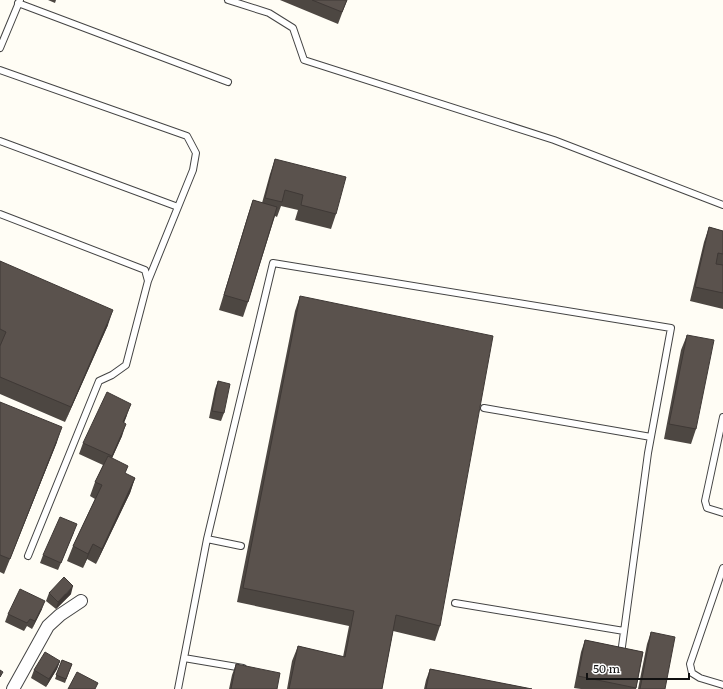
<svg xmlns="http://www.w3.org/2000/svg" width="723" height="689" viewBox="0 0 723 689" font-family="Literata,serif">
<style>
.lines{fill:none;stroke-linecap:round;stroke-linejoin:round}
.service-casing{stroke:#444;stroke-width:8}
.minor-casing{stroke:#444;stroke-width:14}
.service{stroke:#fff;stroke-width:6}
.minor{stroke:#fff;stroke-width:12}
.wall{fill:#4d4742}
.shaded-wall{fill:#3f3936}
.building{fill:#5a524d;stroke:#3f3936}
</style>
<rect width="100%" height="100%" fill="#fffdf5"/>
<g class="lines">
<g class="service-casing">
<path id="service" d="M228,0L269,13L293,28L304,60L554,140L723,205
M18,3L228,82
M0,48L20,0
M0,70L187,136L196,153L193,170L148,281
M0,141L178,207
M0,214L145,270L148,281L126,365L112,375L99,381L28,556
M484,408L651,437
M723,417L705,501L707,508L723,513
M207,539L241,546
M723,568L690,664L692,673L700,678L723,685
M455,603L624,631
M184,658L243,668
M178,689L207,539L273,263L671,328L648,453L621,654"/>
</g>
<g class="minor-casing">
<path id="minor" d="M13,689L48,626L60,615L81,601"/>
</g>
<use href="#service" class="service"/>
<use href="#minor" class="minor"/>
</g>
<path class="wall" d="M48,0H56L55,3Z
M280,0H347L338,24Z
M275,159L336,214L331,229L295,220L298,210L281,206L277,217L275,216L248,302L243,317L219,310L248,215L253,200L262,203L270,174Z
M709,227L723,231V309L690,301L704,242Z
M0,261L108,325L65,422L0,394Z
M300,296L440,626L435,641L393,631L382,689H287L292,661L298,646L343,657L349,626L237,602L295,311Z
M687,335L696,429L691,444L664,439L681,350Z
M218,381L224,413L221,421L209,418L215,389Z
M0,402L57,442L4,574L0,572Z
M127,415L124,423L122,436L112,458L125,474L135,478L130,493L96,564L87,559L83,568L67,561L73,546L95,499L90,496L95,482L103,465L79,454L83,443Z
M74,532L58,570L40,563L43,555Z
M49,593L71,594L56,609L46,601Z
M42,609L32,629L27,626L24,631L5,622L8,614Z
M651,632L665,689H638L647,644Z
M585,640L643,652L636,689H581L574,688L581,652Z
M62,660L72,664L65,683L55,679Z
M60,661L57,669L46,687L31,678L34,670Z
M236,664L277,689H229L232,675Z
M430,669L532,689H424L426,680Z"/>
<path class="shaded-wall" d="M113,310L108,325L65,422L71,407Z
M131,404L127,415L119,434L123,422Z
M126,424L122,436L108,467L112,456Z
M62,427L57,442L4,574L10,559Z
M135,478L130,493L96,564L102,549Z
M93,544L87,559L83,568L88,554Z
M73,586L71,594L56,609L58,602Z
M45,601L42,609L32,629L35,621Z
M60,661L57,669L46,687L49,679Z"/>
<path class="building" d="M312,0H347L342,12Z
M275,159L346,177L336,214L301,205L303,195L285,190L282,202L265,198Z
M253,200L277,207L248,302L224,295Z
M709,227L723,231V254L718,253L716,264L723,265V293L695,287Z
M0,261L113,310L71,407L0,377V346L6,332L0,329Z
M300,296L493,336L440,626L396,615L382,689H289L298,646L345,657L354,611L243,588Z
M687,335L714,340L696,429L669,424Z
M218,381L230,384L224,413L212,411Z
M107,392L131,404L123,422L126,424L112,456L83,443Z
M0,402L62,427L10,559L0,555Z
M108,456L128,466L125,473L135,478L102,549L93,544L88,554L73,546L102,485L95,482Z
M60,517L77,524L61,563L43,555Z
M64,577L73,586L58,602L49,593Z
M20,589L45,601L35,621L30,619L27,623L8,614Z
M651,632L675,637L665,689H640Z
M585,640L643,652L636,688L578,676Z
M45,652L60,661L49,679L34,670Z
M62,660L72,664L66,679L56,675Z
M236,664L280,673L277,689H231Z
M430,669L532,689H426Z
M0,670L3,672L0,677Z
M77,672L98,683L95,689H68Z"/>
<path d="M587 673v6h102v-6" fill="none" stroke="#111111" stroke-width="2"/>
<text x="593" y="673" font-size="12" fill="#111111" stroke="#ffffff" stroke-width="3" paint-order="stroke">50 m</text>
</svg>
